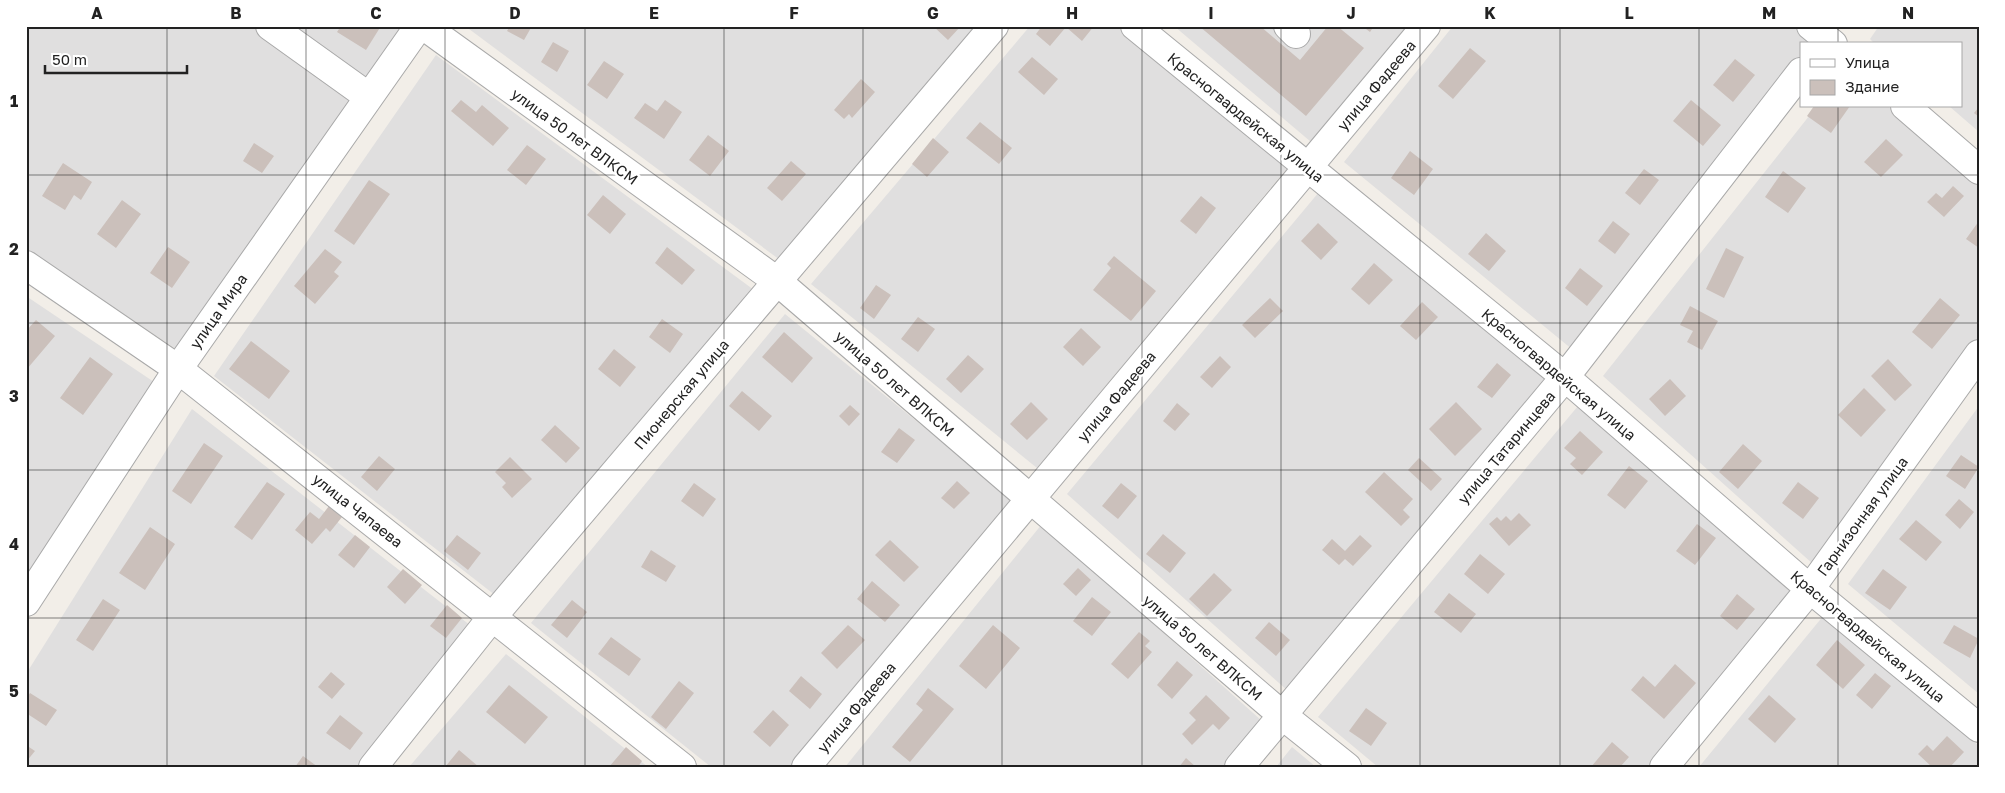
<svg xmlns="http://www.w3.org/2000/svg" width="2005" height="793" viewBox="0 0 2005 793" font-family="'Golos Text',sans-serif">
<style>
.residential{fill:#e0dfdf}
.building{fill:#cbc0bb}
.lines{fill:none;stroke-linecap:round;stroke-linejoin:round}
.minor-casing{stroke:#a9a9a9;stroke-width:30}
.minor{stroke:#fff;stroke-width:28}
.grid{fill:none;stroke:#222;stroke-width:1;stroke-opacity:0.55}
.labels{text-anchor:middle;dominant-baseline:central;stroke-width:5;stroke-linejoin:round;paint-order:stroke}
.street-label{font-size:15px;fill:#222;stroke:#fff}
.neatline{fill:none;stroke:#222;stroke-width:2}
.grid-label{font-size:16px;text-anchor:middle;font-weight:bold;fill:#222}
</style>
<rect width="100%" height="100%" fill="#f2eee8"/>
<path class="residential" d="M26,26H408L182,353L26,249Z
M465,26H979L780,260Z
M1030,26H1116L1288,167L1037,468L811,284Z
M1174,26H1418L1317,147Z
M1453,26H1830L1817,44H1801V63L1573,350L1344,162Z
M1879,26H1979V132L1949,106H1961V44H1875L1870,39Z
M436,55L754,290L500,599L214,376Z
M1817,106H1888L1979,183V339L1813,564L1603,376Z
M1319,192L1548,381L1288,691L1067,494Z
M26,296L160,386L26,599Z
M785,314L1012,499L794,767H711L531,623Z
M1578,406L1794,589L1647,767H1378L1318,717Z
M1979,406V694L1848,584Z
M192,409L475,629L363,767H26V674Z
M1042,524L1262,721L1226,767H845Z
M1824,615L1979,746V767H1699Z
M506,654L648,767H409Z
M1292,747L1316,767H1276Z"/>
<path class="building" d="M341,26H381L366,50L337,32Z
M510,26H532L524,40L507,31Z
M933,26H961L948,40Z
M1042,26H1094L1082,41L1066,27L1050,46L1036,34Z
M1199,26H1260L1300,60L1328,26H1337L1364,48L1306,116Z
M1362,26H1374L1370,32Z
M553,42L569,51L557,72L541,62Z
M1470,48L1486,61L1453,99L1438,86Z
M1032,57L1058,79L1044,95L1018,72Z
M1735,59L1755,75L1733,102L1713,85Z
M604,61L624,74L607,99L587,85Z
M861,79L875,92L852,118L849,114L844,119L834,110Z
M461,100L476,112L482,105L509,128L493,146L451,111Z
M665,100L682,112L664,139L634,118L645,103L657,111Z
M1691,100L1721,125L1703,146L1673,121Z
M1814,106H1850L1831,133L1807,116Z
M1979,107V117L1974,113Z
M980,122L1012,148L999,164L966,138Z
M708,135L729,151L710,176L689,160Z
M933,138L949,152L927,177L912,164Z
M1886,139L1903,155L1881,177L1864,162Z
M254,143L274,156L262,173L243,161Z
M527,145L546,159L526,185L507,170Z
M1410,151L1433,169L1414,195L1391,178Z
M791,161L806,174L782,201L767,188Z
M63,163L92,182L81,200L74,195L65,210L42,196Z
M1644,169L1659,180L1640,205L1625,193Z
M1783,171L1806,188L1788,213L1765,197Z
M369,180L390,194L354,245L334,231Z
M1953,186L1964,196L1944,217L1927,202L1936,193L1942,198Z
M603,195L626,214L610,234L587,215Z
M1201,196L1216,208L1196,234L1180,221Z
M122,200L141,214L116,248L97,234Z
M1613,221L1630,234L1615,254L1598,241Z
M1979,221V248L1966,239Z
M1318,223L1338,242L1321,260L1301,241Z
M1486,233L1506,251L1489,271L1468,254Z
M168,247L190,262L172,288L150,273Z
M667,247L695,270L682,285L655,263Z
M1726,248L1744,257L1724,298L1706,289Z
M325,249L342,262L334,272L339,276L315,304L294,286Z
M1114,256L1156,291L1131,321L1093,290L1111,268L1107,264Z
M1374,263L1393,280L1369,305L1351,289Z
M1580,268L1603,286L1587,306L1565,288Z
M876,285L891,295L874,319L860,308Z
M1270,298L1283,311L1255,338L1242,325Z
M1940,298L1960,315L1932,349L1912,332Z
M1422,302L1438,317L1416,340L1400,326Z
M1690,306L1718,321L1702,350L1687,342L1693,331L1680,325Z
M918,317L935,329L918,352L901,339Z
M662,319L683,334L670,353L649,337Z
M36,320L55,336L27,369L26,331Z
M1081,328L1101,347L1083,366L1063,347Z
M784,332L813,358L792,383L762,357Z
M251,341L290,371L269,399L229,369Z
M614,349L636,367L620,387L598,369Z
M968,355L984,369L961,393L946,379Z
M1220,356L1231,367L1212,388L1200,377Z
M90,357L113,374L83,415L60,398Z
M1888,359L1912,385L1895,401L1871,376Z
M1497,363L1511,375L1492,398L1477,387Z
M1670,379L1686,396L1665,416L1649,399Z
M1864,388L1886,410L1861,437L1838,415Z
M742,391L772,416L759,431L729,406Z
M1031,402L1048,419L1027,440L1010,424Z
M1456,402L1482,429L1455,456L1429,429Z
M1177,403L1190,414L1175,431L1163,421Z
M850,405L860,414L849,426L839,416Z
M555,425L580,448L566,463L541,440Z
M899,428L915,440L897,463L881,452Z
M1580,431L1603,452L1582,475L1570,464L1576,458L1564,448Z
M204,443L223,456L191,504L172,491Z
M1743,444L1762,461L1738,489L1719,472Z
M1961,455L1979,467L1965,489L1946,476Z
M379,456L395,469L377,491L361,477Z
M510,457L532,479L512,498L502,487L506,483L495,472Z
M1419,458L1442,479L1431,491L1408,470Z
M1629,466L1648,481L1625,509L1607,495Z
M1384,472L1413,499L1403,510L1410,517L1401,526L1365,492Z
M957,481L970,493L954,509L941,498Z
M267,482L285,494L252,540L234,527Z
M1798,482L1819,498L1803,519L1782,503Z
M694,483L716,499L703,517L681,501Z
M1121,483L1137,496L1118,519L1102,506Z
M1959,499L1974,512L1960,529L1945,515Z
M329,506L342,517L330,532L326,528L312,544L295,530L310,512L319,519Z
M1519,513L1531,525L1509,546L1489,524L1497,517L1501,521L1506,516L1511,521Z
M1916,520L1942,542L1926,561L1899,539Z
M1697,524L1716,538L1695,565L1676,551Z
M150,527L175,544L145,590L119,573Z
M1163,534L1186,553L1170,573L1146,554Z
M355,535L370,547L354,568L338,555Z
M457,535L481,553L468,570L444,551Z
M1360,535L1372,546L1353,566L1345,559L1339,565L1322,550L1332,539L1345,551Z
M890,540L919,567L904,582L875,555Z
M651,550L676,566L666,582L641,567Z
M1480,554L1505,574L1488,594L1464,574Z
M1078,568L1091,580L1076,596L1063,584Z
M403,569L422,585L405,604L387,587Z
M1883,569L1907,587L1890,610L1865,593Z
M1214,573L1232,590L1207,616L1189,599Z
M872,581L900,605L885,622L857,599Z
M1449,593L1476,614L1461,633L1434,612Z
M1737,594L1755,609L1737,630L1720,616Z
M1092,597L1111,612L1092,636L1073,621Z
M103,599L120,610L93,651L76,640Z
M572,600L587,612L567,638L551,625Z
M447,605L462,618L446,638L430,626Z
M1269,622L1290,640L1276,656L1255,638Z
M848,625L865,640L837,669L821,653Z
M993,625L1020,648L986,689L959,666Z
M1954,625L1979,639L1970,658L1943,643Z
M1139,632L1150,641L1145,646L1152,652L1128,679L1111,664Z
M611,637L641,659L629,676L598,654Z
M1837,640L1865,665L1843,689L1816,665Z
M1177,661L1193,675L1172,699L1157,685Z
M1675,664L1696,683L1664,719L1631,690L1643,676L1655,687Z
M331,672L345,684L332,699L318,687Z
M1875,673L1891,686L1872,709L1856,695Z
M801,676L822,694L810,709L789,691Z
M679,681L694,693L666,729L651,717Z
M509,685L548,717L525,744L486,712Z
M928,688L954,709L910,762L892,747L923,710L916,704Z
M30,693L57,710L46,726L26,713V699Z
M1206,695L1230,718L1219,730L1213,724L1192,745L1182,734L1196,720L1189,713Z
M1769,695L1796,719L1775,743L1748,719Z
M1366,708L1387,723L1371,746L1349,731Z
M773,710L789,725L770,747L753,732Z
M340,715L363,733L350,750L326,733Z
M1947,736L1964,752L1950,767H1932L1918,754L1927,745L1933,751Z
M1612,742L1629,757L1620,767H1591Z
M26,745L35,751L26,762Z
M626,747L642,761L638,767H609Z
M459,750L479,767H445Z
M303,756L318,767H295Z
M1186,758L1196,767H1179Z"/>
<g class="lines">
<g class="minor-casing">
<path id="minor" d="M270,26L369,97
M424,26L777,281L1282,715L1347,767
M1135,26L1565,377L1810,589L1979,728
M1288,26L1296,34
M1811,26L1833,44
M1905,106L1979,170
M26,265L178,369L682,767
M26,602L178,369L419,26
M373,767L493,616L994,26
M806,767L1426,26
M1239,767L1565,377L1801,72
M1664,767L1810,589L1979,354"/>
</g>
<use href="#minor" class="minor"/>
</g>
<path class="grid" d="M167,26V767M306,26V767M445,26V767M585,26V767M724,26V767M863,26V767M1002,26V767M1142,26V767M1281,26V767M1420,26V767M1560,26V767M1699,26V767M1838,26V44M1838,106V767M26,175H1979M26,323H1979M26,470H1979M26,618H1979"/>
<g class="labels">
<g class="street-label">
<text transform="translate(1376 85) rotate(-50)">улица Фадеева</text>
<text transform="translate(1246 117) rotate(39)">Красногвардейская улица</text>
<text transform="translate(575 136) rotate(36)">улица 50 лет ВЛКСМ</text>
<text transform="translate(218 311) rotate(-55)">улица Мира</text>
<text transform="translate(1559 374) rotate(40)">Красногвардейская улица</text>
<text transform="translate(895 383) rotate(41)">улица 50 лет ВЛКСМ</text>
<text transform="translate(681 394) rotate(-50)">Пионерская улица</text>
<text transform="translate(1116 396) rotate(-50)">улица Фадеева</text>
<text transform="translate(1506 447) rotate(-50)">улица Татаринцева</text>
<text transform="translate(358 510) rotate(38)">улица Чапаева</text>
<text transform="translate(1862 516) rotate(-54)">Гарнизонная улица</text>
<text transform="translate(1868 636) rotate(40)">Красногвардейская улица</text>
<text transform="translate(1203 647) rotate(41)">улица 50 лет ВЛКСМ</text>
<text transform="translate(856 707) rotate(-50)">улица Фадеева</text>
</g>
</g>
<rect width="2005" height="793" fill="none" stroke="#ffffff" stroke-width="55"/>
<rect x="1800" y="42" width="162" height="65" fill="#ffffff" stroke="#a7a7a7"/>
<rect x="1810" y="59" width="25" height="8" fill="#ffffff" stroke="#a7a7a7"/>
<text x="1845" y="68" font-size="15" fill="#222222">Улица</text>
<rect x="1810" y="80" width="25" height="15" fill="#cbc0bb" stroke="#a7a7a7"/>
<text x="1845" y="92" font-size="15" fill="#222222">Здание</text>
<path d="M45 65v8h142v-8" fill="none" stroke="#222222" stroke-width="2.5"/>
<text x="52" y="65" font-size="15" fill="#222222" stroke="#ffffff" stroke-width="4" paint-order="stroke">50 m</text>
<rect x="28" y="28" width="1950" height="738" class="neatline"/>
<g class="grid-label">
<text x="97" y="19">A</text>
<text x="236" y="19">B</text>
<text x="376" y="19">C</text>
<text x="515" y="19">D</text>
<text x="654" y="19">E</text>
<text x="794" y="19">F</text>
<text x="933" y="19">G</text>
<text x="1072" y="19">H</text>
<text x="1211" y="19">I</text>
<text x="1351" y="19">J</text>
<text x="1490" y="19">K</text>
<text x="1629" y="19">L</text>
<text x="1769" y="19">M</text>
<text x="1908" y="19">N</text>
<text x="14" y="107">1</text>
<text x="14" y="255">2</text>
<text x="14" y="402">3</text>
<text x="14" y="550">4</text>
<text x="14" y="697">5</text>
</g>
</svg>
